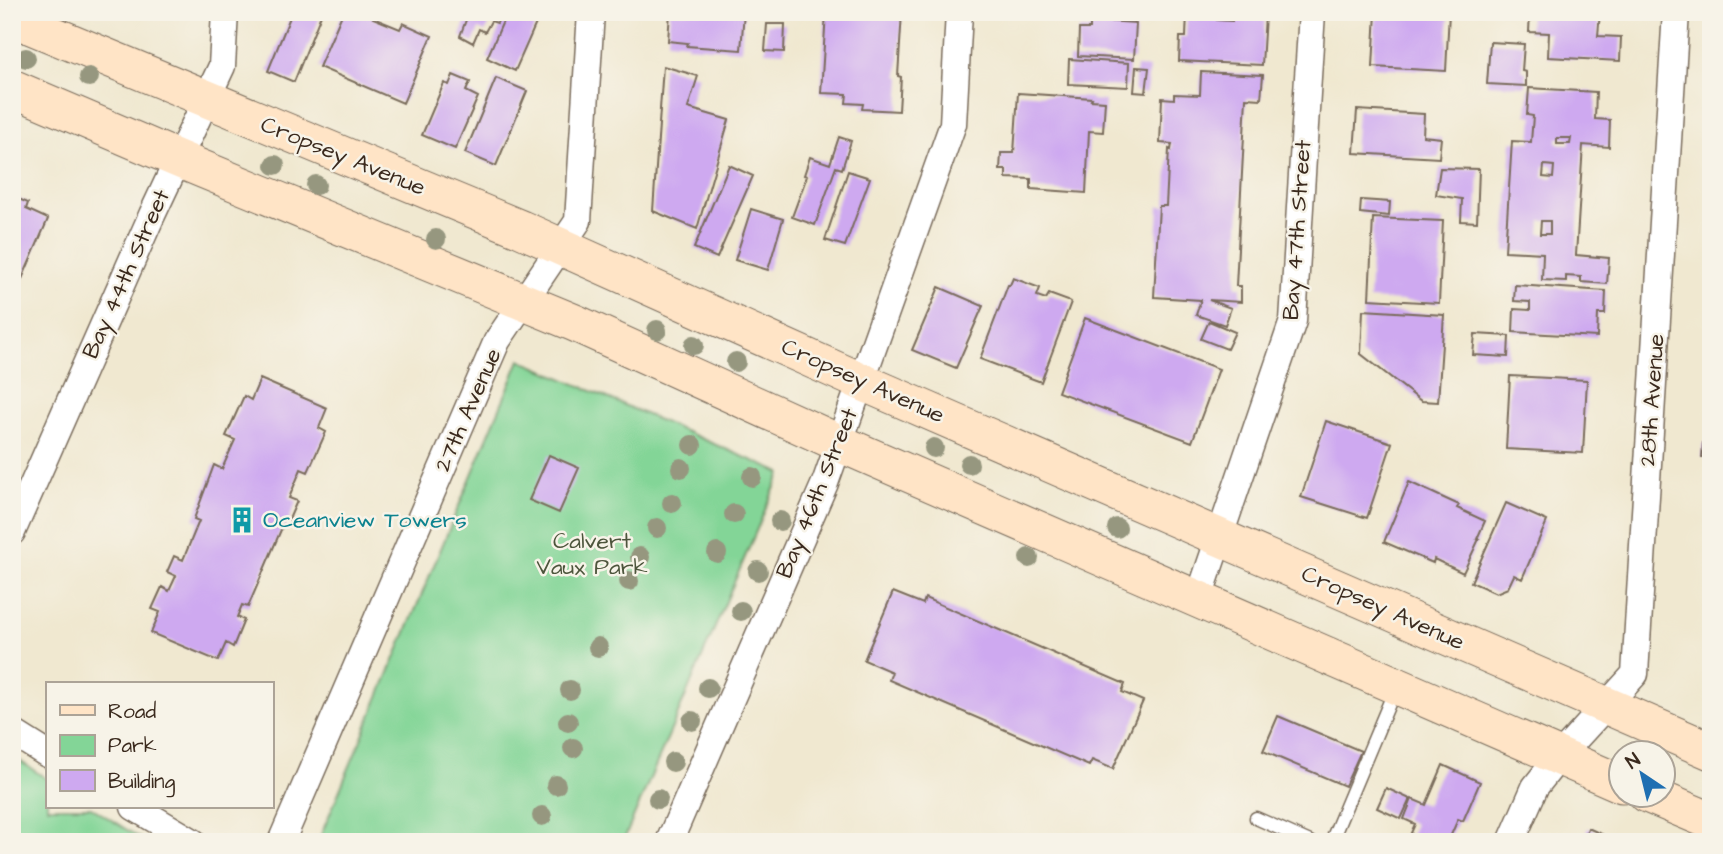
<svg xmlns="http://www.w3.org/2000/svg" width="1723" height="854" viewBox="0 0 1723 854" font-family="'Architects Daughter',sans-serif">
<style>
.green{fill:#83d597;stroke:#5f805a;stroke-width:2}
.building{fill:#cea9f0;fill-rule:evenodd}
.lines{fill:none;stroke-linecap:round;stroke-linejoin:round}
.service-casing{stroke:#7a6c5c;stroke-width:15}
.minor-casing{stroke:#7a6c5c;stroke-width:29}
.secondary-casing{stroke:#7a6c5c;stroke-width:39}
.service{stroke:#fff;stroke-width:12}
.minor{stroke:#fff;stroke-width:26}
.secondary{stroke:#ffe4c6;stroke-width:37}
.tree{fill:#96977f}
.labels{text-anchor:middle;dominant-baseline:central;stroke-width:5;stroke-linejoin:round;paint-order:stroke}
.street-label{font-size:23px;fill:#3b2a1e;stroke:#f7f3e8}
.culture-label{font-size:23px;fill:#0d838f;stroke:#f7f3e8;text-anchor:start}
.park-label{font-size:23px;fill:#4d553c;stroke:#f7f3e8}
</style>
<rect width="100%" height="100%" fill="#f7f3e8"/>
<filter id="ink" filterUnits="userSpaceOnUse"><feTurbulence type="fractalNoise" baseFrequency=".0143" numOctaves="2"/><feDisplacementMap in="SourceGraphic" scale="14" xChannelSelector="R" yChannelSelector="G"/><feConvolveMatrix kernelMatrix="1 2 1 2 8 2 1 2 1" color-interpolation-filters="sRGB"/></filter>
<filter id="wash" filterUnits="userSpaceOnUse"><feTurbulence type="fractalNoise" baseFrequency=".00686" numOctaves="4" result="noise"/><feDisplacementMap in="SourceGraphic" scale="28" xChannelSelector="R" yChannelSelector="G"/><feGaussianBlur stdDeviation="1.57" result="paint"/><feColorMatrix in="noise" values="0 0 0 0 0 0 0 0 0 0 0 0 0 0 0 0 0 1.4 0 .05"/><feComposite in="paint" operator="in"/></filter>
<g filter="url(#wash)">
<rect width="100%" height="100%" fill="#f0e8d0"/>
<path class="green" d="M520,360L781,473L623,842H318Z
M12,756L47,779V807H91L146,842H12Z"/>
<g id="blocks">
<path class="building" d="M292,12H322L294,82L268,71Z
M343,12H376L373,18L400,29L403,23L432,36L403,103L319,67Z
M469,12H502L497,23L491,21L485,32L479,29L473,43L460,36Z
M507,12H541L515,71L487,58Z
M670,12H744L741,50L687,46L688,43L668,41Z
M826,12H902L898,76L901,77L899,111L862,109L863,104L846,103L847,94L821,93Z
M1187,12H1217V20L1232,21V12L1265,15L1262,65L1179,61L1180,37H1186Z
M1376,12H1449L1446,71L1373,67Z
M1530,12H1600L1598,36L1621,37L1620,61L1548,57L1549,33L1529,32Z
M1090,20L1136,23L1134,59L1078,56L1079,29H1090Z
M767,24H785L784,52L765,51Z
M1490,42L1524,44L1522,71L1526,72V86L1487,84Z
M1069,59L1129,63L1128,87L1068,84Z
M663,66L698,76L688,108L729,120L697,229L653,211Z
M1136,67L1149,68L1146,93L1134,92Z
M1201,72L1263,75L1261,99L1246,98L1236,286H1241V302L1209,300L1231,308L1225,325L1196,315L1201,300L1154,297L1159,206H1166L1169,149L1171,150L1172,144L1160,143L1162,98L1174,99V94L1200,95Z
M453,75L470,82L466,91L478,97L455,149L422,135L444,83L449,85Z
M496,78L527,91L496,166L465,153Z
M1529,88L1596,92L1595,119L1610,120L1609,147L1583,145L1576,255L1609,258L1607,284L1581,282V277L1566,276V281L1542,280L1543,253L1505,251L1512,141L1531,142L1533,116L1527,115ZM1557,138H1571L1570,144H1557ZM1544,165L1554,166L1553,178L1543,177ZM1541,221H1550V234H1540Z
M1018,93L1092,98L1091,100L1105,101L1103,132L1089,131L1086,193L1031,189V179L1006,178V170H1000L1001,153H1014Z
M1357,110L1424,114L1423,136L1441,138L1439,158L1354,153Z
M839,137L851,141L842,169L836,167L815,225L792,217L807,176L804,175L810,157L830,164Z
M729,165L753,176L717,258L694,248Z
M1440,168L1479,169L1477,222L1461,221L1462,199L1436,195Z
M848,171L870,178L845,246L825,240Z
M12,196L28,203L26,209L48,219L19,286L12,283Z
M1361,200L1390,202L1389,216L1360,213Z
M751,209L783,219L768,270L735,260Z
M1373,218L1443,221L1439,303L1369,299Z
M1013,278L1040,288L1037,296L1046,299L1049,294L1071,302L1041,382L980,359L1008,285H1010Z
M1515,285L1606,291L1605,314H1598L1597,337L1513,332L1514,309L1530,310V302L1514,301Z
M939,287L983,306L956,368L912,350Z
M1363,310L1444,315L1438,402L1421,401L1361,354Z
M1085,318L1219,369L1192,442L1058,392Z
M1209,321L1235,332L1227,349L1201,339Z
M1475,334L1509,336L1508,357L1473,355Z
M1510,376L1587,380L1583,453L1506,449Z
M260,379L327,408L319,428L326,432L308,472L301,469L289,498L297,501L286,526L283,525L248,607L242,605L237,617L244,620L233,647L226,643L218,661L151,633L160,612L152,609L162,587L169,591L176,576L167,572L174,556L183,560L199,521L194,519L214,465L222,469L235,440L226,436L244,396L251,400Z
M1326,421L1392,443L1367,518L1301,497Z
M1703,443H1711V457H1702Z
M549,455L579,468L559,513L529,500Z
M1409,482L1459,505L1457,508L1485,521L1477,539H1479L1463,573L1434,559L1433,563L1384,542Z
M1506,503L1547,521L1522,579L1514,575L1508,588L1496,593L1471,582Z
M893,592L923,604L925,598L1125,684L1122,692L1143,701L1113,769L1092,760L1089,766L889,680L892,672L864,660Z
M1278,716L1361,751L1345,786L1263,751Z
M1443,765L1480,782L1463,821L1458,819L1448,842H1407L1415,824L1404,819L1412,799L1426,805Z
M1386,788L1410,799L1401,819L1377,808Z
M1588,828L1619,842H1582Z"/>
</g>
</g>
<g filter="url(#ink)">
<use href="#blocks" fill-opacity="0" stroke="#7a6c5c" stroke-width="2"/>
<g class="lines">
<g class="service-casing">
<path id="service" d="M1256,818L1310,842
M1331,842L1396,687"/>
</g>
<g class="minor-casing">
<path id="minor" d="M12,532L152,215L222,66L225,12
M1198,600L1293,321L1312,12
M12,732L47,754
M134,807L193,842
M281,842L497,341L578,221L591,12
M669,842L825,483L953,124L959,12
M1511,842L1535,787L1558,758L1635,674L1676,12"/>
</g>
<g class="secondary-casing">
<path id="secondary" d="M12,18L521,229L860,381L1711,751
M12,88L178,159L575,323L839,443L1622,784
M1647,794L1711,821"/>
</g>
<use href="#service" class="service"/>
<use href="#minor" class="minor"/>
<use href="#secondary" class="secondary"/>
</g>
<g class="tree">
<circle cx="26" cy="58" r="10"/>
<circle cx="89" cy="77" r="10"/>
<circle cx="275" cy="165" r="10"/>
<circle cx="316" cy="185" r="10"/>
<circle cx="436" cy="239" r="10"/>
<circle cx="657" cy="330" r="10"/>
<circle cx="694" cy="345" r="10"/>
<circle cx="736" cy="362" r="10"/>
<circle cx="692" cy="445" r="10"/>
<circle cx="934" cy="448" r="10"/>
<circle cx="969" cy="464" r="10"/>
<circle cx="681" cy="468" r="10"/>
<circle cx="752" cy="477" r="10"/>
<circle cx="672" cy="503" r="10"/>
<circle cx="734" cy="514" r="10"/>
<circle cx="780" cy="521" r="10"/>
<circle cx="657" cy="528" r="10"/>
<circle cx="1117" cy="528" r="10"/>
<circle cx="717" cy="553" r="10"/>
<circle cx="640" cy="557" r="10"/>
<circle cx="1029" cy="558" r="10"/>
<circle cx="758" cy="571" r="10"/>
<circle cx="629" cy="581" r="10"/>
<circle cx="741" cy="611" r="10"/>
<circle cx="598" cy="647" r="10"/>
<circle cx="708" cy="688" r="10"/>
<circle cx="570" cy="690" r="10"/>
<circle cx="692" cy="721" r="10"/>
<circle cx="568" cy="722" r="10"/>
<circle cx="573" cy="748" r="10"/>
<circle cx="673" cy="762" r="10"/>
<circle cx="556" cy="785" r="10"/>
<circle cx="658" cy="799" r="10"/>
<circle cx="542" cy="816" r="10"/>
</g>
</g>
<defs>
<g id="building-bare" transform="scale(2.1)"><path d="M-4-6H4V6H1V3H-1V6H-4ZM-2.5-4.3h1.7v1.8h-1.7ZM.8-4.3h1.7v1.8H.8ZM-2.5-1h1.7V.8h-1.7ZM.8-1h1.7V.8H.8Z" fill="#0f9aa8" stroke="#f7f3e8" stroke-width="2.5" paint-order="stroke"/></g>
</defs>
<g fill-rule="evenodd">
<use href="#building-bare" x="242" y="520"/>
</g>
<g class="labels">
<g class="street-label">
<text transform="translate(343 156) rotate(22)">Cropsey Avenue</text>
<text transform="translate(1297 230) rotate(-86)">Bay 47th Street</text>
<text transform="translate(126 274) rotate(-66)">Bay 44th Street</text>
<text transform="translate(863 381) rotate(24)">Cropsey Avenue</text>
<text transform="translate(1652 400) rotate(-86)">28th Avenue</text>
<text transform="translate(468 410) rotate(-66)">27th Avenue</text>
<text transform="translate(817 493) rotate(-68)">Bay 46th Street</text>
<text transform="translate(1383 608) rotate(24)">Cropsey Avenue</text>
</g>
<g class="culture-label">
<text x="263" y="520">Oceanview Towers</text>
</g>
<g class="park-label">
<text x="592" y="541">Calvert<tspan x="592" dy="26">Vaux Park</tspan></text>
</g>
</g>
<rect width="1723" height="854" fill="none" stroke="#f7f3e8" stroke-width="42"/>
<rect x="46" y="682" width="228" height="126" fill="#f7f3e8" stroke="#aca397" stroke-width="2"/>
<rect x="60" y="705" width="35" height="10" fill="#ffe4c6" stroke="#aca397" stroke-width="2"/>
<text x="108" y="718" font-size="21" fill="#3b2a1e">Road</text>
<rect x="60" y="735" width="35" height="21" fill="#83d597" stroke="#aca397" stroke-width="2"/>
<text x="108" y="752" font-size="21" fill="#3b2a1e">Park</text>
<rect x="60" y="770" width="35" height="21" fill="#cea9f0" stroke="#aca397" stroke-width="2"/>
<text x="108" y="788" font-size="21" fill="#3b2a1e">Building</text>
<g transform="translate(1642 774) rotate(325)"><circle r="33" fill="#f7f3e8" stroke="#aca397" stroke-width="2"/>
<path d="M0-5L12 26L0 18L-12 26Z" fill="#1f6fb2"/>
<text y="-10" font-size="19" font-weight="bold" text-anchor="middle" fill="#3b2a1e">N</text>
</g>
</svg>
